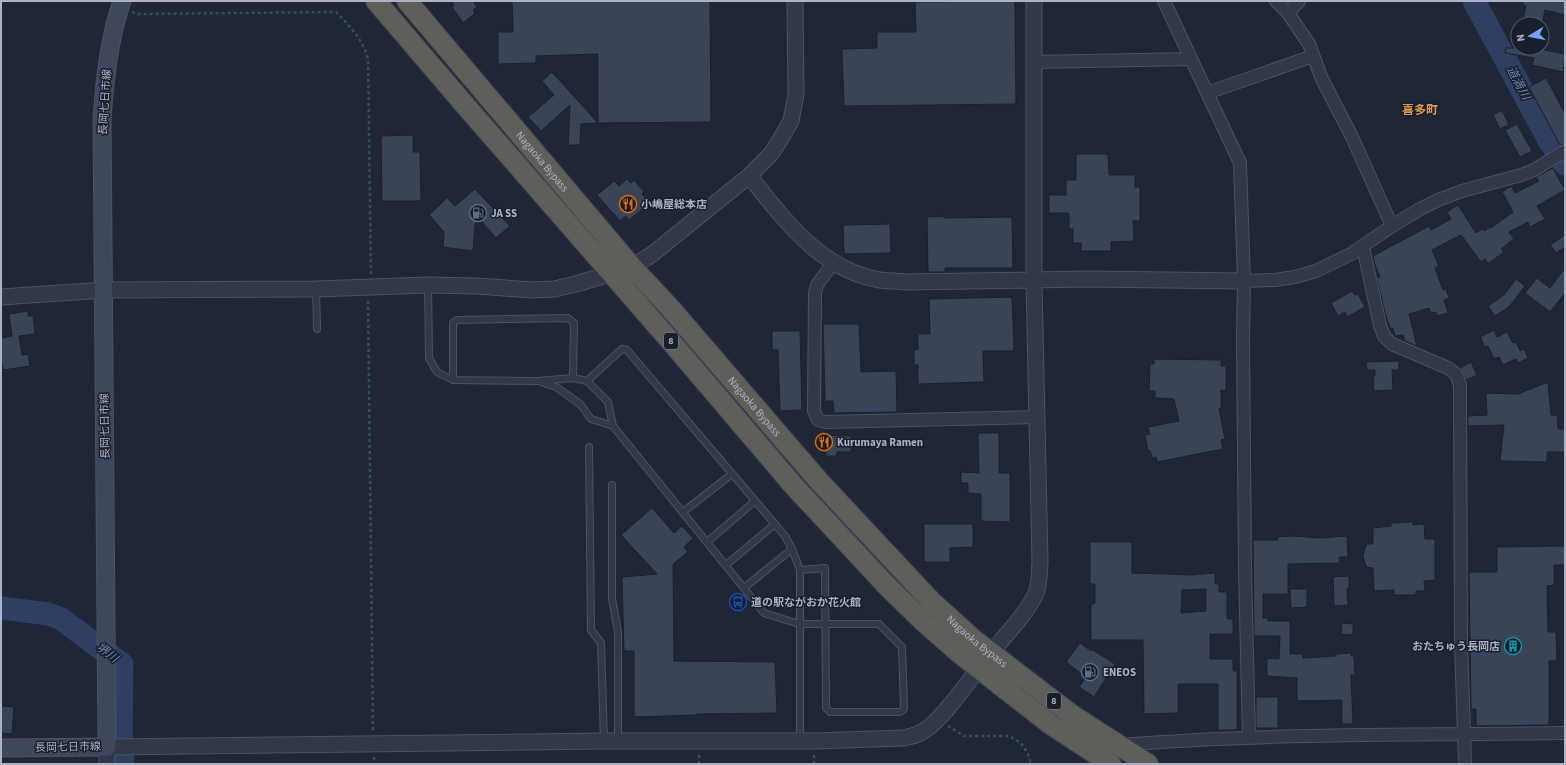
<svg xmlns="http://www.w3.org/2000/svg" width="1566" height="765" viewBox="0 0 1566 765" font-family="'Source Sans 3','Noto Sans JP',sans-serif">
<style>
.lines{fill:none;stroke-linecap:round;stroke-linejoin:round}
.river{stroke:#2f3f61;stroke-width:23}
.building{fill:#394458;stroke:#19202e;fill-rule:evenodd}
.service-casing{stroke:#4c5363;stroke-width:8}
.minor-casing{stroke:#4c5363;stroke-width:14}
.tertiary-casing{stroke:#4c5363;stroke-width:17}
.secondary-casing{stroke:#4c5363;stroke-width:19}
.trunk-casing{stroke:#39404f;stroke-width:22}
.path{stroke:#3a4f53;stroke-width:2.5;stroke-dasharray:3 3;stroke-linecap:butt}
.service{stroke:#313848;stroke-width:6}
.minor{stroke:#313848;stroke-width:12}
.tertiary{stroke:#313848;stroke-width:15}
.secondary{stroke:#3f475c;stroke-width:17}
.trunk{stroke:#5f5e5b;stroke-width:20}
.labels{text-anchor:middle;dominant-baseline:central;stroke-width:3;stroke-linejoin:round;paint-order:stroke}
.shield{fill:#171e2c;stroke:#7f8697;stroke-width:1}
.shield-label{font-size:10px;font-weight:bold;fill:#abb3c5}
.street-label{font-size:11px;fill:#abb3c5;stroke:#171e2c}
.poi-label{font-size:11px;font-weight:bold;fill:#abb3c5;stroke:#171e2c;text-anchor:start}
.water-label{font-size:12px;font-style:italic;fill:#7086b1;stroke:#171e2c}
.neighbourhood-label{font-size:12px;font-weight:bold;fill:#db9a50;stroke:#171e2c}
</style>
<rect width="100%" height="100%" fill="#1e2638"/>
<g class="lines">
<path class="river" d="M1474,1L1550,142L1565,164
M1,608L49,614L61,619L122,664L121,732L123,764"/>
</g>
<path class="building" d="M451,1H473L477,7L473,10L475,13L463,23L452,7L454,5Z
M512,1H710L711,122L598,123V54L536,56V63L498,64V32H513Z
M1015,1L1016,104L844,106L842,49L877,48V32H916L915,2Z
M1523,1H1565V15L1545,10L1542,24H1522L1526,6L1523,5Z
M1506,48H1534L1565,54L1563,72L1532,65L1534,58L1505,53Z
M552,72L598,123L581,124L580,145H568L570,105L541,131L528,117L554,95L542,81Z
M1546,78L1565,113V144L1560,145L1529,87Z
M1502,110L1509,125L1500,129L1493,115Z
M1517,124L1532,151L1520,157L1505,130Z
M413,135V152H420L421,201H382L381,136Z
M1076,154H1108L1109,175H1135V187H1140V221H1133L1134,241L1111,242V251H1081V243H1073V229H1069V213H1049V195H1066V180H1076Z
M1553,168L1565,190L1537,206L1545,219L1530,227L1528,222L1509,232L1514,239L1501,249L1504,252L1488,264L1485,259L1481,262L1461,235L1432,250L1439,266L1435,268L1443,290L1446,289L1449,298L1444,300L1448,313L1437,316L1436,312L1431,313L1429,308L1409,314L1417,346L1405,341L1403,335L1395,336L1393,328H1390L1385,313L1377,278L1380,277L1375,265L1373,256L1429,226L1431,230L1451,219L1447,212L1458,205L1476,233L1482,229L1484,231L1490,227L1491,228L1513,212L1502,192L1511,186L1515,193L1539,181L1536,177Z
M627,179L631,183L634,180L644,192L642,194L650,203L629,220L626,216L620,221L597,195L614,181L619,186Z
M475,189L510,226L496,238L476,215L473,251L443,247L444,232L429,215L447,198L455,206Z
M944,216V218L1012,217L1013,268H945V272H928L927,217Z
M890,224L891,253L844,254L843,225Z
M1565,235V247L1556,253L1550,245Z
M1565,268V293L1550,312L1525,293L1537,278L1550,288Z
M1516,279L1525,286L1509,307L1495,316L1488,306L1504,295Z
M1352,291L1355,295L1358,294L1365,307L1347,317L1345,312L1338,316L1331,303Z
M1012,297L1014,351H983L984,382L918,384V365H914V350L918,349V334H930L929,299Z
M28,311V316H33L35,334L19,336L22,355L28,354L30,366L3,370L1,358V338L12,336L9,314Z
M823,324H859L861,372L896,371L897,412L834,413L833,401H825Z
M1494,330L1497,337L1507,332L1513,343L1516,342L1520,351L1524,349L1528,358L1518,363L1516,359L1503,365L1499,357L1494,359L1488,346L1485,347L1480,337Z
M772,331H800L802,410L780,411L778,350H772Z
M1154,359L1221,360V366H1226V391L1221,390V408L1219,409L1225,439L1221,440L1223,449L1157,462L1156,457L1152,458L1150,450L1148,451L1145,435L1150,434L1148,427L1179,421L1174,399L1155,398V391H1149L1150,364H1154Z
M1399,361V370H1392L1393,390L1374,391L1373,376H1375V370H1367L1366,362Z
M1471,362L1477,375L1466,380L1460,368Z
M1548,382L1551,415H1557L1558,429H1565V452H1547V462L1500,461L1504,425L1468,426V416L1487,415L1486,393L1518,394Z
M978,433H999V473H1010V522L981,521V494L968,493V483H961V472L979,473Z
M822,435L851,436V452H837L836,456H826V452H822Z
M652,508L674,533L682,526L693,538L684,547L688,552L673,564L674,661L775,662L777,713L696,714V715L634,717V651H624L622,577L657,574L621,535Z
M1413,522V525L1424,524L1425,539H1435V580L1424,581L1425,591H1416V595H1394V590L1374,591L1373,568L1366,567L1363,556L1366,544H1373V528L1391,526V523Z
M924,524H973V547L950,548V562H924Z
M1292,536L1321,538L1347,536L1348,557H1339L1340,563L1288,564V594H1263V618H1268V621H1290V654H1303V658L1336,656V654L1351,653V656H1354L1355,675H1351L1353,724H1342V700L1297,701V678L1267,676V658L1279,659L1280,636H1254L1253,540H1278L1277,537Z
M1090,542H1132V573L1193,575L1215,573V584H1219V592H1227V619H1233V634H1210V659H1233V671H1237V730H1218V684H1178V713L1144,714L1143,640H1091V604L1095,603V584H1090ZM1206,589V611L1181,613L1182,590Z
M1565,546V565H1554V585L1547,586L1548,632H1556L1557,661H1549V725L1476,726V709H1471L1469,572H1497V547Z
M1349,576V589H1347L1348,605L1334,606L1333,577Z
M1290,589H1307V607L1291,608Z
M1342,623L1353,624V635L1341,634Z
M1080,643L1091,651V649L1115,664L1094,697L1079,687L1086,677L1066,662Z
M1256,697H1278V728H1256Z
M1,706L14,707L12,734L1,733Z"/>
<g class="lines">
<g class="service-casing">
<path id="service" d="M428,285L429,358L437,372L453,380L538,381L573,378L587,381L608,402L613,426L764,613L799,624H879L902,647L904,709L900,712H830L826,708L825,568L800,570
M316,289L317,329
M453,380V323L457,320L568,318L574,323L573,378
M587,381L622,349L627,350L785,536L792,549L800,570V741
M541,382L556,387L580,404L591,419L613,426
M589,447L591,630L601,643L604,741
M612,485V599L618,632V741
M683,512L732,474
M707,542L755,501
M726,565L775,524
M744,588L792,549"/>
</g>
<g class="minor-casing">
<path id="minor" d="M1164,1L1240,163L1244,281L1243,338L1245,570L1249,737
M1276,1L1288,13L1309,44L1322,79L1352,137L1392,226
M1288,13L1299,1
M1033,62L1191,59
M1207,93L1313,56
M1363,247L1380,325L1384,336L1392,344L1448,368L1456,374L1460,385L1461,644L1465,764
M833,263L817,285L815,293L814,411L818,420L826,422L1036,417
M1244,281L1275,280L1295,277L1316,271L1351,254L1392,226L1420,209L1438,200L1462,191L1521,175L1534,170L1565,151
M1120,745C1268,733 1417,735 1565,733"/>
</g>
<g class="tertiary-casing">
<path id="tertiary" d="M749,176C785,220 820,270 880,280C888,281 897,281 905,282L1088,279L1244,281
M1,297L104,290L316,289L428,285L477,286L533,290L554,289L576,284L632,267L651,255L749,176L771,154L780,140L791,121L796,94L795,1
M991,653C1005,635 1027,614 1036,593C1040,584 1039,572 1040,562L1034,280V1
M107,764V747L604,741H814L904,738C913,736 921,734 928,728C946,714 964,687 979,668"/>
</g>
<g class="secondary-casing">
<path id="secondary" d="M1,748L107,747L102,118C105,78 109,39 122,1"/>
</g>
<g class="trunk-casing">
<g id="trunk">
<path d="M376,1L464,104L673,344L793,485L887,586L925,623L958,652L1050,724L1111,764"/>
<path id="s1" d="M407,1L632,267L672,310L818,480L932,602L973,639L1072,715L1148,764"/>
</g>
</g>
<path class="path" d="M132,12L138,14L336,12C350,26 363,40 368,59L371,274
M368,301L373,732
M948,726L964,736H1008C1022,741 1027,749 1031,764
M699,755V764
M814,755V764
M374,757V764"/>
<use href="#service" class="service"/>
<use href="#minor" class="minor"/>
<use href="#tertiary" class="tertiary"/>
<use href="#secondary" class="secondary"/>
<use href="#trunk" class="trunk"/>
</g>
<defs>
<g id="restaurant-ring" transform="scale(0.9)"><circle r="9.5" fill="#171e2c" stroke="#e8710a" stroke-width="1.5"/><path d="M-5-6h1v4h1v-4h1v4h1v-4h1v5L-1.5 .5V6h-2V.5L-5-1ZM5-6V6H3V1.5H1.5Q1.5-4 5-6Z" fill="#e8710a"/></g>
<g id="fuel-ring" transform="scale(0.9)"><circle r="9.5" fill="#171e2c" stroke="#5c6f8a" stroke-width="1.5"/><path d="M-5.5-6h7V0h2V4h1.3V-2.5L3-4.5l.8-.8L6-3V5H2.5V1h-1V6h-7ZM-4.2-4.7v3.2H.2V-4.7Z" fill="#5c6f8a"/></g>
<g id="bus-ring" transform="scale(0.9)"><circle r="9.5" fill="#171e2c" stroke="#1a4fb4" stroke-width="1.5"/><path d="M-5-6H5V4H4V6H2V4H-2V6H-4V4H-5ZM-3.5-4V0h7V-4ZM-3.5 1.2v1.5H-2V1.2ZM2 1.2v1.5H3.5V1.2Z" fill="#1a4fb4"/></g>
<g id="building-ring" transform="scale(0.9)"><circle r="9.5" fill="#171e2c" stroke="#0f9aa8" stroke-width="1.5"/><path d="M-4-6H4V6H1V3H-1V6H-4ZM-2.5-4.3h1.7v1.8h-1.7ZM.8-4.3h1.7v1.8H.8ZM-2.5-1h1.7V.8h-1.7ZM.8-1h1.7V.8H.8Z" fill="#0f9aa8"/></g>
</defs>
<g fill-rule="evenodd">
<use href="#restaurant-ring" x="628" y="204"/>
<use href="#fuel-ring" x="478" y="213"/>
<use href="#restaurant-ring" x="824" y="442"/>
<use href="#bus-ring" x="738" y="602"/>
<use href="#building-ring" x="1513" y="646"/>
<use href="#fuel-ring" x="1090" y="672"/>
</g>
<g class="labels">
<g class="shield">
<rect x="664" y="333" width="14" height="16" rx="3"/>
<rect x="1047" y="693" width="14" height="16" rx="3"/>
</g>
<g class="shield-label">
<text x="671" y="341">8</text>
<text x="1054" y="701">8</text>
</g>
<g class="street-label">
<text transform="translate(105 102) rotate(-86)">長岡七日市線</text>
<text stroke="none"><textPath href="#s1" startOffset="210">Nagaoka Bypass</textPath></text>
<text stroke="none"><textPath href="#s1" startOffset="534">Nagaoka Bypass</textPath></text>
<text transform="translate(105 426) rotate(-91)">長岡七日市線</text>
<text stroke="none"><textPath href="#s1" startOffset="858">Nagaoka Bypass</textPath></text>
<text transform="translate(68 747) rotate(-1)">長岡七日市線</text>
</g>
<g class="poi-label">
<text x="641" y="204">小嶋屋総本店</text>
<text x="491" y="213">JA SS</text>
<text x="837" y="442">Kurumaya Ramen</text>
<text x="751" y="602">道の駅ながおか花火館</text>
<text x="1500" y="646" text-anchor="end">おたちゅう長岡店</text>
<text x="1103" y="672">ENEOS</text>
</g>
<g class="water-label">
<text transform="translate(1518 83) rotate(62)">道満川</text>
<text transform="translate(107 653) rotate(36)">堺川</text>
</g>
<g class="neighbourhood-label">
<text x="1420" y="110">喜多町</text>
</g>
</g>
<rect width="1566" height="765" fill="none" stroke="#abb3c5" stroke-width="4"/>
<g transform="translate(1530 36) rotate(260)"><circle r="19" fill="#171e2c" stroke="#525a69"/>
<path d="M0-3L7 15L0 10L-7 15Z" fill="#769eff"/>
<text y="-6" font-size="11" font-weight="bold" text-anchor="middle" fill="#abb3c5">N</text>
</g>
</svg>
